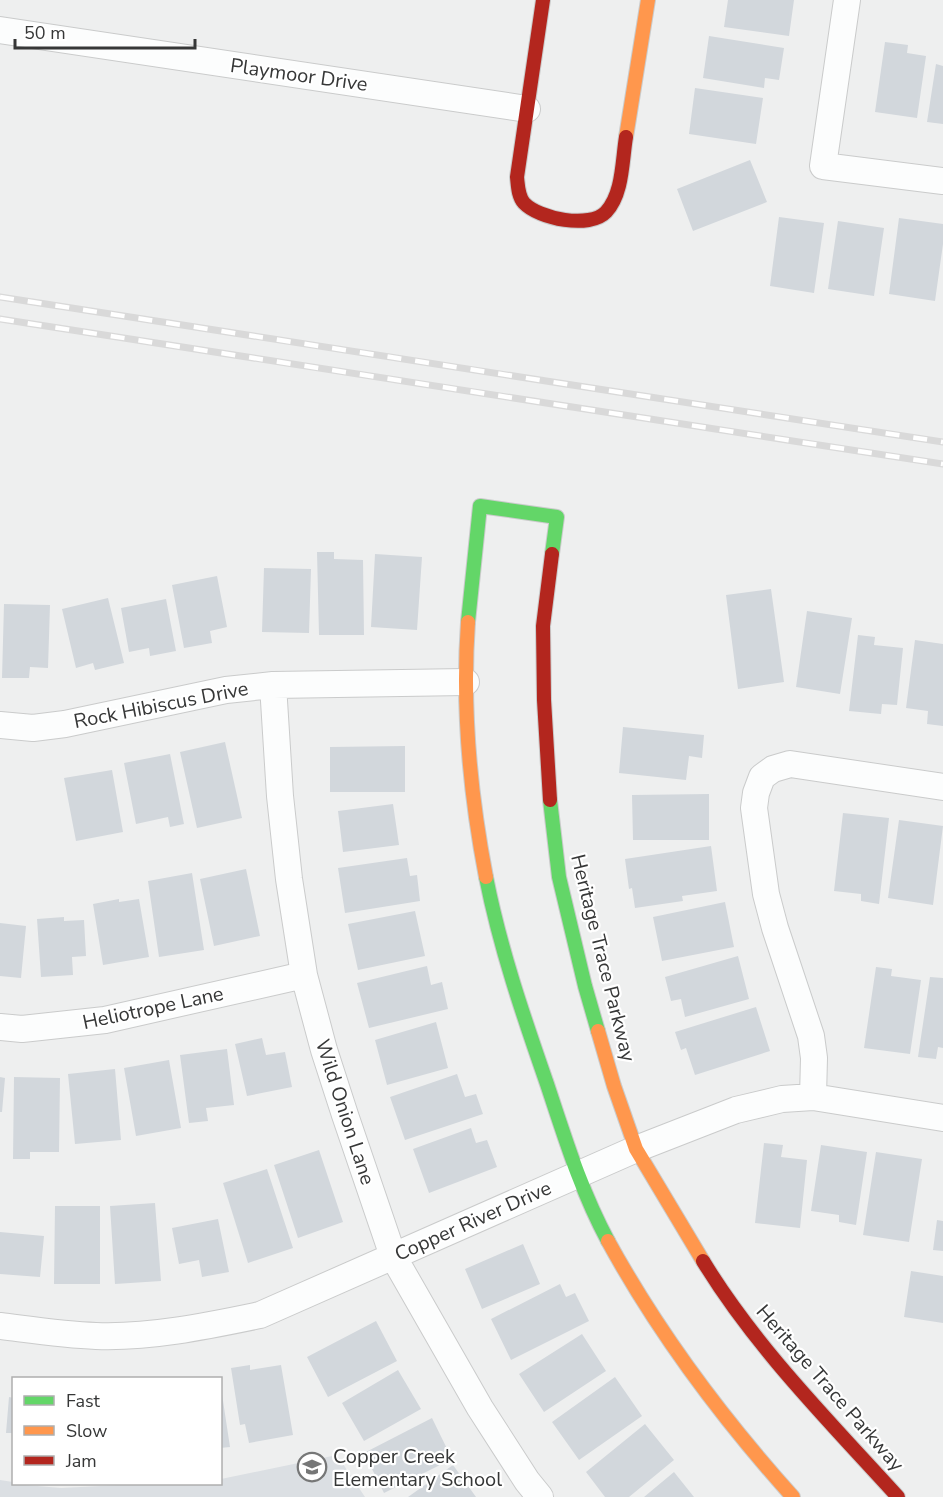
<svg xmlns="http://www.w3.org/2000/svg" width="943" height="1497" viewBox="0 0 943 1497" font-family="'Nunito Sans',sans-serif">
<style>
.built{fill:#dbdfe3}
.building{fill:#d2d7dc}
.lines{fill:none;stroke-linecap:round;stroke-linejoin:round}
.street-casing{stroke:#cacbcb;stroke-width:28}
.fast-casing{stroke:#cacbcb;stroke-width:16}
.slow-casing{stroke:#cacbcb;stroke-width:16}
.jam-casing{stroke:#cacbcb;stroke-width:16}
.street{stroke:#fcfdfd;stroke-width:26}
.fast{stroke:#63d668;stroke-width:14}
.slow{stroke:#ff974d;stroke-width:14}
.jam{stroke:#b3261e;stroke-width:14}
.rail-casing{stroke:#d9d9d9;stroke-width:7}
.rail{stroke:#fff;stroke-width:4.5;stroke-dasharray:14;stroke-linecap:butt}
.labels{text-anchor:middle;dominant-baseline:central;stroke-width:4.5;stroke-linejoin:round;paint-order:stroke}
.street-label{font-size:20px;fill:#363737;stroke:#fff}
.poi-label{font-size:20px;fill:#363737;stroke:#fff;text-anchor:start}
</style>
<rect width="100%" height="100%" fill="#eeefef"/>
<path class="built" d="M337,1455L365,1497H0V1480L13,1482L14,1484L61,1488L140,1484H220L221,1479Z"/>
<path class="building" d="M728,0H794L789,36L724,27Z
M709,36L784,48L779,80L765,78L764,88L703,78Z
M885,42L908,45L907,53L926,56L917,118L875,112Z
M936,64L943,66V124L927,122Z
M695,88L763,98L756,144L689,134Z
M750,160L767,202L693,231L677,189Z
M779,217L824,223L814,293L770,286Z
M899,218L943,224V244L935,301L889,294Z
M838,221L884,228L874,296L828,289Z
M317,552H334V559L363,560L364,635H319Z
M375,554L422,557L417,630L371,627Z
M264,568L311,569L309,633L262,632Z
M217,576L227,627L210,631L212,643L184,648L172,585Z
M771,589L784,682L738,689L726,595Z
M108,598L124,663L95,670L93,663L76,668L62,609Z
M166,599L176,651L150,656L149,648L129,652L121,608Z
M4,604L50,605L48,668L30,667L29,678H2Z
M807,611L852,618L840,694L796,687Z
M858,635L875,637L874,645L903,648L897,705L882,704L881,714L849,711Z
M915,640L943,644V726L927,724L928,711L906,708Z
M623,727L704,735L702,758L689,756L686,780L619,773Z
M225,742L242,818L197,828L180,752Z
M405,746V792H330V747Z
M170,754L184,824L170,827L168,817L136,824L124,763Z
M112,770L123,832L76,841L64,778Z
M709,794V840H633L632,795Z
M393,804L399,845L343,852L338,811Z
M843,813L889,818L879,904L861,901V894L834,891Z
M899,820L943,826L933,905L888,898Z
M711,846L717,891L682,896L683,901L635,908L632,888L629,889L625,859Z
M407,858L410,876L417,875L420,901L345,913L338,868Z
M246,869L260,936L214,946L200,879Z
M192,873L204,950L159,957L148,881Z
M119,899V902L139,899L149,957L103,965L93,904Z
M725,902L734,947L662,961L653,917Z
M415,911L425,956L358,970L348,924Z
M64,917V921L84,920L86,956L72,957L73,975L41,977L37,919Z
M0,923L26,926L21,978L0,976Z
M738,956L749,999L685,1017L681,999L671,1001L665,977Z
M427,966L431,985L442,982L448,1009L369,1028L357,983Z
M876,967L892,969L891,976L921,980L910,1054L864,1048Z
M930,977L943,978V1048L938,1047L936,1059L918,1057Z
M756,1007L770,1051L695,1075L686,1048L681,1050L675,1032Z
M436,1022L448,1068L387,1085L375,1040Z
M262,1038L266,1055L285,1052L292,1087L247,1096L235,1044Z
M227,1049L234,1105L206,1108L208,1121L189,1123L180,1055Z
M169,1060L181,1128L136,1136L124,1068Z
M115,1069L121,1140L75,1144L68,1074Z
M457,1074L465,1097L476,1094L483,1114L405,1140L390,1097Z
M0,1077L5,1078L2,1112H0Z
M14,1077L60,1078L59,1152H30V1159H13Z
M471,1128L476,1143L487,1140L497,1167L429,1193L413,1149Z
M764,1143L783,1145L781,1157L807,1160L800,1228L755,1223Z
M821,1145L867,1152L856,1225L839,1222V1215L811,1211Z
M319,1150L343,1222L298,1238L274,1165Z
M876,1152L922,1159L909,1242L863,1235Z
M267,1169L293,1248L248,1263L223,1183Z
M155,1203L161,1281L115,1284L110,1206Z
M55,1206H100V1284H54Z
M218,1219L229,1272L202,1277L199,1260L179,1264L172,1228Z
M937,1220L943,1221V1251L933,1250Z
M0,1232L44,1236L40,1277L0,1274Z
M523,1244L540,1284L482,1309L465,1269Z
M911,1271L943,1276V1323L904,1317Z
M560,1284L566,1297L575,1293L589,1321L511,1360L491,1319Z
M376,1321L397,1361L328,1397L307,1357Z
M582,1334L606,1371L544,1412L519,1374Z
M250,1365V1370L281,1365L293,1435L249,1443L245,1424L240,1425L231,1368Z
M398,1370L421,1409L364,1441L342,1403Z
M615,1377L642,1416L579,1460L552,1422Z
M220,1381L230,1447L220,1448Z
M9,1397L14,1398V1433H6Z
M432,1418L452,1459L384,1493L364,1453Z
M645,1424L674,1460L629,1497H605L586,1472Z
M453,1465L476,1497H408Z
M674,1472L694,1497H644Z"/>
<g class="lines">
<g class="street-casing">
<path id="street" d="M847,0L823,166L943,181
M0,30L527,109
M273,685L280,796L289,879L304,975L324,1050L345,1115L393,1256L480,1408L527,1481L540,1497
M0,725L33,728L65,724L226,690L273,685L466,682
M0,1027L22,1029L105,1020L304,975
M813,1097L814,1058L811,1036L775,928L766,894L754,808L756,793L762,777L773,769L790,764L943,787
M0,1326C32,1330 64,1335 96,1336C151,1338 207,1326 260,1315L636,1149L736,1110L782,1099L813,1097L943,1118"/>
</g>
<g class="fast-casing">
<path id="fast" d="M468,622L480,506L557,517L552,554
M550,800L559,877L585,986L598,1031
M486,877C500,948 523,1015 547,1084C565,1138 581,1191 608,1241"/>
</g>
<g class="slow-casing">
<path id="slow" d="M626,137L648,0
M468,622C462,707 470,794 486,877
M598,1031L614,1086L636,1149L703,1261
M608,1241C659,1334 722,1418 793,1497"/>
</g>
<g class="jam-casing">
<path id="jam" d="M543,0L517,177C518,186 518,196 524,203C539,219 590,229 606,212C623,194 622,161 626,137
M550,800L544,700L543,626L552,554
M703,1261C756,1348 830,1422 898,1497"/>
</g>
<use href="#street" class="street"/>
<use href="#fast" class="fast"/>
<use href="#slow" class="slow"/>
<use href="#jam" class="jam"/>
<g class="rail-casing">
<path id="rail" d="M0,297L943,442
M0,319L943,464"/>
</g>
<use href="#rail" class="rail"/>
</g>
<defs>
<g id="school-ring" transform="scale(1.5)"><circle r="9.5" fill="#fff" stroke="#767777" stroke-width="1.5"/><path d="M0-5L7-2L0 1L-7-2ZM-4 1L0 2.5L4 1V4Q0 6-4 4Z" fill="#767777"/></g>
</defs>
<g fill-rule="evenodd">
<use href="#school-ring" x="312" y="1467"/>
</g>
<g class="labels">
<g class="street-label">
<text transform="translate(299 75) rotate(8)">Playmoor Drive</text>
<text transform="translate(161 705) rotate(-11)">Rock Hibiscus Drive</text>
<text transform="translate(603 958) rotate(76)">Heritage Trace Parkway</text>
<text transform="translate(153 1008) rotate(-12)">Heliotrope Lane</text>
<text transform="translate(345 1112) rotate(72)">Wild Onion Lane</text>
<text transform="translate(473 1221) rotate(-24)">Copper River Drive</text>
<text transform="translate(830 1388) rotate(49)">Heritage Trace Parkway</text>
</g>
<g class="poi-label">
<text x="333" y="1456">Copper Creek<tspan x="333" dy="23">Elementary School</tspan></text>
</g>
</g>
<rect x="12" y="1377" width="210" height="108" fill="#ffffff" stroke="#afafaf" stroke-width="1.5"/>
<rect x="24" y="1396" width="30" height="9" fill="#63d668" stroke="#afafaf" stroke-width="1.5"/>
<text x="66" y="1407" font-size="18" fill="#363737">Fast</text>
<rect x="24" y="1426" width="30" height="9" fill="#ff974d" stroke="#afafaf" stroke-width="1.5"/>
<text x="66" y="1437" font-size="18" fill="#363737">Slow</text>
<rect x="24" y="1456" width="30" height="9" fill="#b3261e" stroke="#afafaf" stroke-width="1.5"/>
<text x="66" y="1467" font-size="18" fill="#363737">Jam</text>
<path d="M15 39v9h180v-9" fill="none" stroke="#363737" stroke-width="3"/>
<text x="24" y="39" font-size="18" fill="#363737" stroke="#ffffff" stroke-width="4.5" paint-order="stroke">50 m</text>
</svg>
